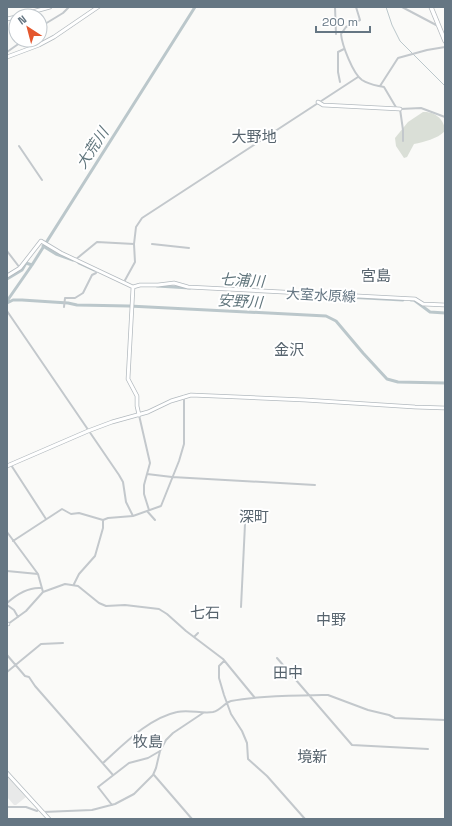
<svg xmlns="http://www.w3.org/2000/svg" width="452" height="826" viewBox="0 0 452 826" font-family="'Space Grotesk','Noto Sans JP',sans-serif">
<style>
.built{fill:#e8e9e9}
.green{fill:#dadfd7}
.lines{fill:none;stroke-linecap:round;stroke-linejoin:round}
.stream{stroke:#bbc7cb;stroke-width:1}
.river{stroke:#bbc7cb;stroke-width:3}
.secondary-casing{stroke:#b3babf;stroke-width:4.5}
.primary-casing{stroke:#b5babe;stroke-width:5}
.street{stroke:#c3c8cc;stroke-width:2}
.secondary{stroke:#fff;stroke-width:3}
.primary{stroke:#fff;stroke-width:3.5}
.labels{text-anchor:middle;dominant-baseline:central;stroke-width:4;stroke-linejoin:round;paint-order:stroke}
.street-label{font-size:14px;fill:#657683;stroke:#fff}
.neighbourhood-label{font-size:15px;fill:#57646e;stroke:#fff}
.water-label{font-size:15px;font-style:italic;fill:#60757c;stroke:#fff}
</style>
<rect width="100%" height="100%" fill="#fafaf8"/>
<path class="built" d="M7,776L26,797L16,805H14L7,797Z"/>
<path class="green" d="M423,112C435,111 445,120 445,131C437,139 424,142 414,144L407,157L404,158L396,146L395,138L408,122Z"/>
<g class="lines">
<path class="stream" d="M386,7L392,25L400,41L445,86
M27,15L37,12"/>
<path class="river" d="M43,246L56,254L73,260
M79,263L94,270
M7,279L22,270L26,263L32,265
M157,286L190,288
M327,296L403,300
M411,300H414L430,312L445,313
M7,301L32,265L195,7
M7,303L13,300H22L68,303L77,305L129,306L326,316L336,321L363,353L387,379L398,382L445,383"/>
<g class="secondary-casing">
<path id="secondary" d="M18,16L50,7
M7,19L16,17
M7,57L39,45L54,37L98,7
M318,102L323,105L400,109
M7,276L20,268L41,241L61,253L133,287L140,285H158L174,283L188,287L415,299L423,304L445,305
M133,287L128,379L137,396V406L139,415
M7,466L88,431L112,422L148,412L171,401L191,395L305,400L415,407L445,408
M7,624H8
M7,773L49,819"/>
</g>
<g class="primary-casing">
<path id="primary" d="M431,7L445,41"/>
</g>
<path class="street" d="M335,7L336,34
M356,7L360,20L346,27L341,34C342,45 353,74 362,80C370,85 375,85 384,87L397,109
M402,7L438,26
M11,18L16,24
M40,27L63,13L69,7
M7,52L24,40
M340,82L338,72V52L344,49
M380,86L398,58L427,50L445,47
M403,141V130L400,109L421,108L445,117
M19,146L42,180
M152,244L189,248
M7,251L20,268
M75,260L97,242L134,244
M124,282L135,262L134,244L136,227L142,218L358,77
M64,307L65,298H75L83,293L92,275L96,273L97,270
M7,311L119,475L123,482L126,502L133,516
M139,415L150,463L144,485V494L149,510
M11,465L46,519
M147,474L172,477L315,485
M147,511L155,520
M7,532L38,574L43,592
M13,541L62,509L71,514L79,513L103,520L108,518L133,516L161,506L179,461L184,444V396
M7,571L38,574
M74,584L79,574L95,556L103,528V520
M7,603C17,594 28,587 41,588
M7,605L14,610L18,617
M241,607L245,524
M8,624L26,611L43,592L65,584L78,586L99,603L106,606L125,605L159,609L167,614L186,631L223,659L255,698
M194,637L198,633
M7,655L25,676L29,677L35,686L113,775
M277,658L352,745L428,749
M224,661L219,666V678L224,695L231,714L242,731L247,743L248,759L267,776L305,819
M7,672L41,644L63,643
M103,763C124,744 149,718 177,712C189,709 201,714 213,712C221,710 224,703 231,701C261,695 293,696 322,695H328L368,710L389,715L395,718L445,720
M154,775L192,819
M112,805L98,787L129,763L148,758L160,751
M7,807H26L37,811L40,809
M43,812L92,810L115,804L134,794L153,775L156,768L160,751L166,740L173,733L203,713"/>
<use href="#secondary" class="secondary"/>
<use href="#primary" class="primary"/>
</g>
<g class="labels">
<g class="street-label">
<text transform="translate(321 295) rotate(3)">大室水原線</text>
</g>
<g class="neighbourhood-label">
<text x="254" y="136">大野地</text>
<text x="376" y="275">宮島</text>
<text x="289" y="349">金沢</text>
<text x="254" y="516">深町</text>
<text x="205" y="612">七石</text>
<text x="331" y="619">中野</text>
<text x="288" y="672">田中</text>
<text x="148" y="741">牧島</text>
<text x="312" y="756">境新</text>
</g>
<g class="water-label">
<text transform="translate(92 148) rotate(-57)">大荒川</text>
<text transform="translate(242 280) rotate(3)">七浦川</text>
<text transform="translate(240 301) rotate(3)">安野川</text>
</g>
</g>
<rect width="452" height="826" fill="none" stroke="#657683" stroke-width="16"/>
<g transform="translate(28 28) rotate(324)"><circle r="19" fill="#ffffff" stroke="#c1c8cd"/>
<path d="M0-3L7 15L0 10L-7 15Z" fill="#e4572e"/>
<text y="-6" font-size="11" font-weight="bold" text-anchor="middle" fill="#657683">N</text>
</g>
<path d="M316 26v6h54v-6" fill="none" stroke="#657683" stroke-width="2"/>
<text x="322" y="26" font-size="12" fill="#657683" stroke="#ffffff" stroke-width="3" paint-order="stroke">200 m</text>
</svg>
